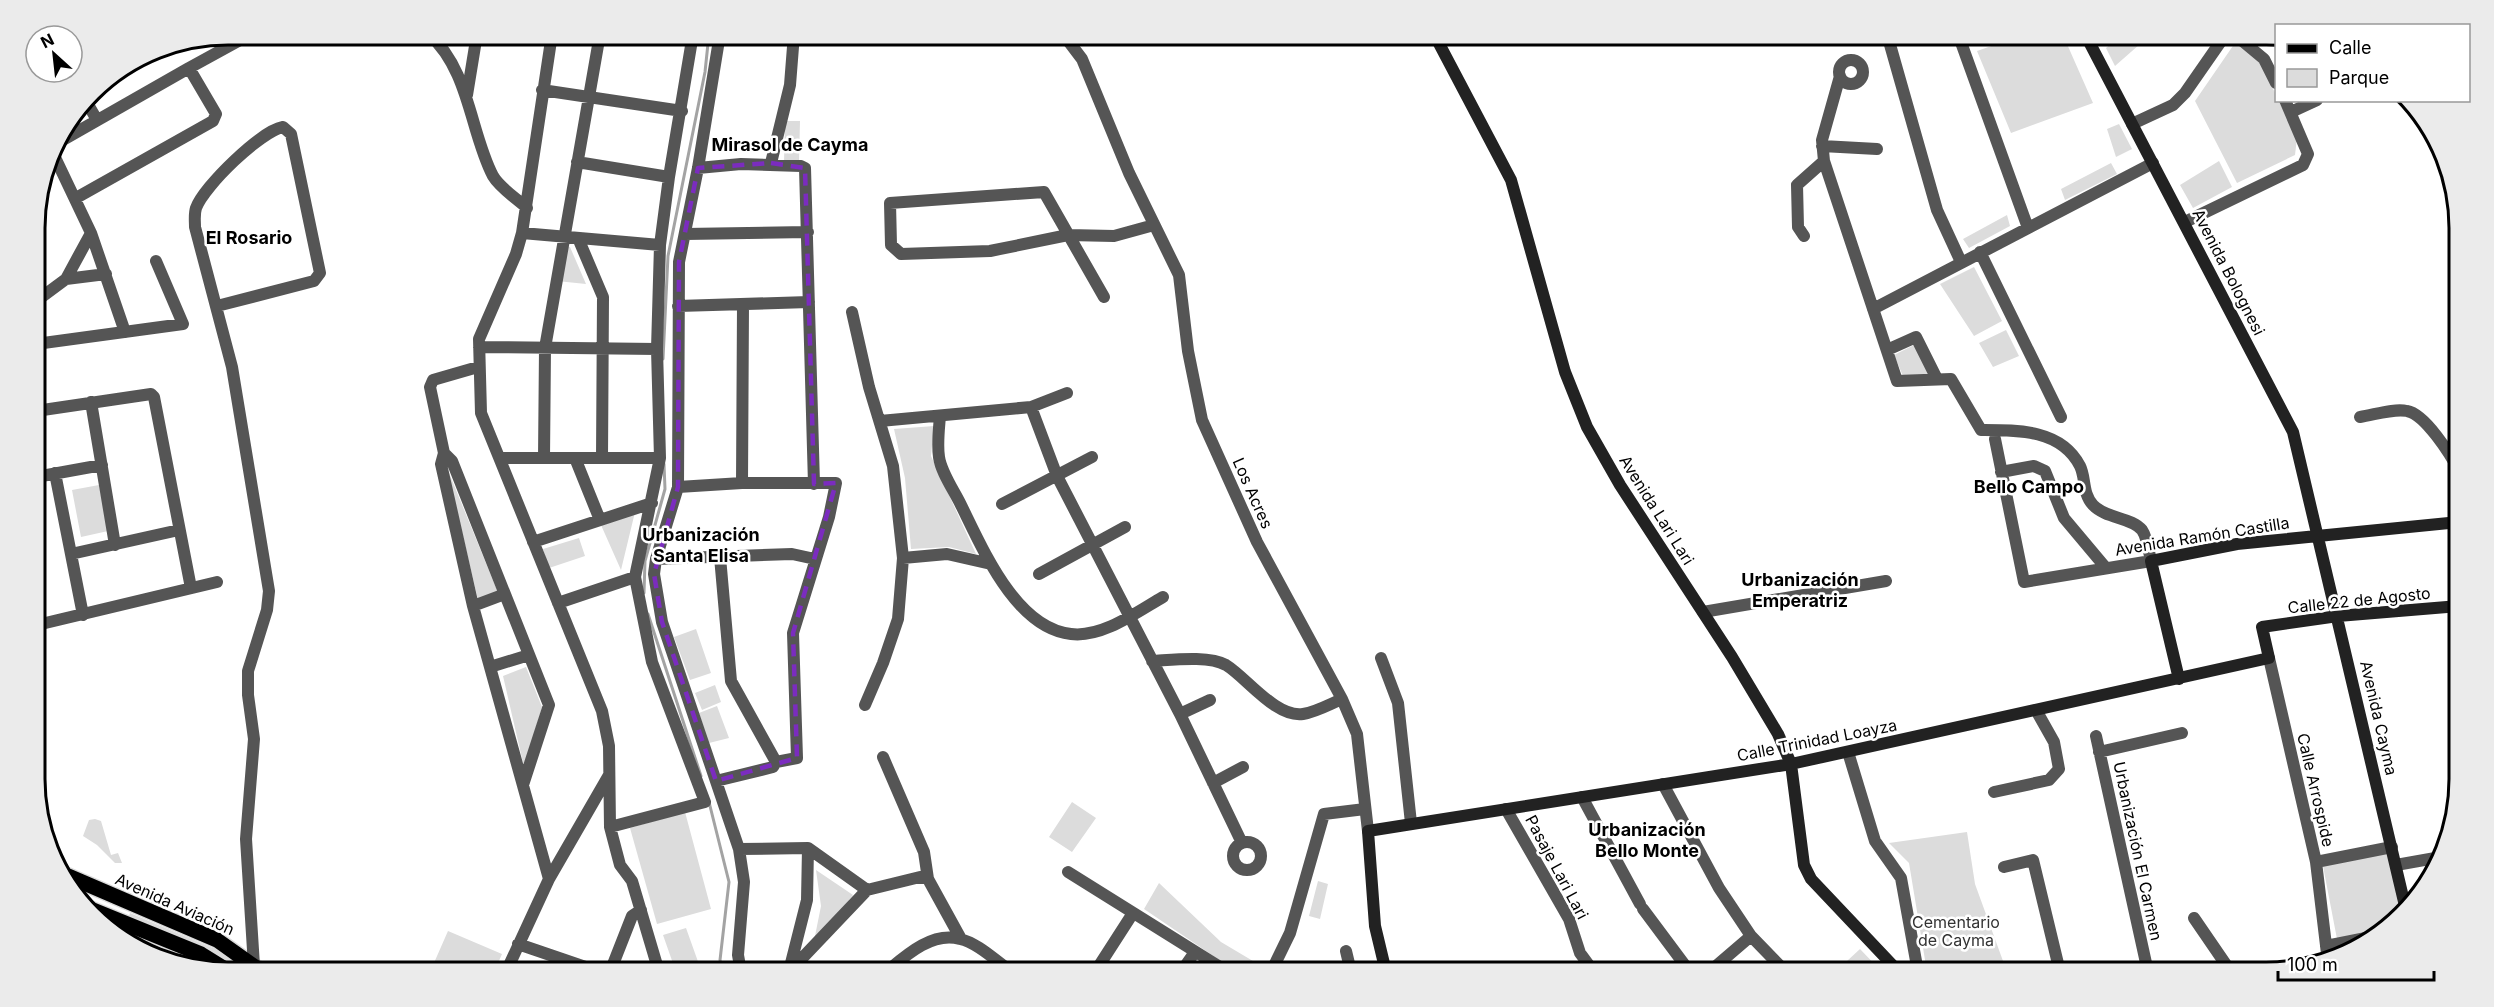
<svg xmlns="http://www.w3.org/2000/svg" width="2494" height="1007" viewBox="0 0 2494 1007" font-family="Inter,sans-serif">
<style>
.green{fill:#dcdcdc}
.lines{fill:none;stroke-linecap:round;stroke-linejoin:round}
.stream{stroke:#a3a3a3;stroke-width:3}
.primary-casing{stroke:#dbdbdb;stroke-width:18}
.street{stroke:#555;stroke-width:12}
.secondary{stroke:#222;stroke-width:12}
.primary{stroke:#000;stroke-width:15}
.marked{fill:none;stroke:#7b2cbf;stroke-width:4.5;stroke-dasharray:12 8;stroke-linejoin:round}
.labels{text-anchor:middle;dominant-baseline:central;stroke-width:5;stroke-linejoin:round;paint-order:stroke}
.street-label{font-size:16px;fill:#000;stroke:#fff}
.park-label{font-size:16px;fill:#333;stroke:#fff}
.neighbourhood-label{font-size:18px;font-weight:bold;fill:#000;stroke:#fff}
.rim{fill:none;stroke:#000;stroke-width:3}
</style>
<rect width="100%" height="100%" fill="#fff"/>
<path class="green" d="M2023,35H2063L2093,103L2011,133L1977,51Z
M2121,35H2146L2148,37L2115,66L2106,48Z
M2237,40L2260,62L2297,138L2295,155L2237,183L2195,101Z
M785,121H800L799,163H784Z
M2119,124L2132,149L2116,157L2107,129Z
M2219,161L2232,187L2193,208L2180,185Z
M2111,163L2117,174L2065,200L2061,189Z
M2007,215L2010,226L1969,248L1963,239Z
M566,246L570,247L586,284L557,281Z
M1974,267L2002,321L1974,336L1940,284Z
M2006,330L2019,356L1993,367L1979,343Z
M1914,345L1930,370L1924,380L1903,376L1894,355Z
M934,426L931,456L976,554L949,547L911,549L905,478L894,429Z
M447,468L499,595L478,600Z
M99,485L108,531L81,537L72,490Z
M635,512L621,570L601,525Z
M579,538L585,556L549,568L543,549Z
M696,629L711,673L690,680L674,637Z
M526,667L542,707L524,767L503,676Z
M715,685L721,702L702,710L695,693Z
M717,706L729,738L709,743L699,713Z
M1072,802L1096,818L1072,852L1049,837Z
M685,812L711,909L657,924L630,828Z
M95,819L101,821L111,855L118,853L122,863H115L97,845L83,836L89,820Z
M1967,832L1975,884L2007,972H1927L1909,863L1889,843Z
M2389,853L2401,915L2387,929L2337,939L2323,866Z
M816,870L853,895L813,946L821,906Z
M1318,881L1328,884L1320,919L1309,916Z
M1159,883L1221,942L1258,964L1255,972H1237L1144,909Z
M130,913L239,959L255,972H238L228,965L128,919Z
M686,928L701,970L676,972L663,935Z
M448,931L502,954L494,972H430Z
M1860,949L1882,972H1858L1847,961Z"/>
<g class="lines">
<path class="stream" d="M663,359L668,256L705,72L709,34
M644,593L645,561L665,489L664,464
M648,614L701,776
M709,802L729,882L720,960L723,972"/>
<g class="primary-casing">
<path id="primary" d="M68,876L217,940L262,972
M83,906L201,954L230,972"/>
</g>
<path class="street" d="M429,34C470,71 470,132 493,176C500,188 516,198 527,208
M552,34L522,233L516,254L479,339L481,413L602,711L609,746L610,827L620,865L632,881L659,972
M641,34L692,41
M720,34L698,168L679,262L678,487L656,559L654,574L662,622L739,849L744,882L738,955L741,972
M1063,34L1082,59L1129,173L1179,275L1188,351L1202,420L1257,542L1342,699L1357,734L1368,831
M1887,34L1937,210L1961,262
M1958,34L2028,228
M2234,34L2264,59L2276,83
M1839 72a12 12 0 1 1 24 0a12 12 0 1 1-24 0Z
M189,68L251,34
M1840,76L1822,140L1824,161L1897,381L1951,379L1981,430C2017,430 2061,429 2080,466C2086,478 2082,493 2093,505C2106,519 2132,517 2142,530C2147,537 2149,552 2151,561L2024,582L1995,439
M542,90L682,111
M467,95L477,34
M86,101L97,120
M2291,112L2317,100
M2132,124L2173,105L2185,93L2226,34
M54,145L189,68L216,114L213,121L76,198
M1822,146L1877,149
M52,151L91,233L125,332
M577,162L669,177
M771,163L790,85L794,34
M698,168L741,164L801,166L805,168L814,484
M2185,222L2303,165L2308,154L2285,100
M522,233L660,245
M685,234L808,232
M1804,236L1798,227L1797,185L1824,161
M578,238L603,297L602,458
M1980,252L2061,417
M66,279L106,274
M1104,297L1044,192L890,203L891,245L901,254L990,251L1068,235L1114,236L1154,225
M35,302L66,279L91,233
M217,306L314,281L320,273L291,134L283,127C261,131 204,186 196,208C194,214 195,221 195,227L232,367L269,591L267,610L248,671V695L254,739L246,839L254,966
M678,306L809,302
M1873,309L2153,163
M852,312L869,387L893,466L903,558L898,619L883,663L865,705
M36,344L183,324L156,261
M479,347L657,349
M1887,350L1916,337L1937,379
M478,367L433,380L430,387L444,453L441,464L473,606L549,879
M91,402L115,545
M1031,407L1067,393
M36,411L151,394L154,397L191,588
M940,416C939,429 937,444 939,457C941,472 953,489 960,503C982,547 1015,628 1071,634C1102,638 1137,612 1163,597
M2360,417C2374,415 2394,408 2407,411C2425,414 2451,455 2459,471
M880,421L1031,407L1057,476L1180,714L1242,843
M444,453L452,461L549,705L523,785
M500,458H660
M544,458L545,348L600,34
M575,458L600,520
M2001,472L2034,466L2045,471L2064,518L2106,568
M55,473L83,615
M36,477L102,465
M742,483L743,305
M678,487L742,483H836L829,517L793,633L797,758L776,762L773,767L716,781
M1002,504L1092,457
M533,542L652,503
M71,554L179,530
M720,557L731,681L776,762
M903,558L947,554L991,564
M656,559L792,554L815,559
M1039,574L1125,527
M558,603L635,577
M473,606L505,594
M1703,612L1886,581
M37,625L217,582
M1381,658L1398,703L1411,823
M2269,658L2316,862L2328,962
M1152,661C1171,660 1209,655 1226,665C1247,678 1276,718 1303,714C1316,712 1330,704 1342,699
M490,667L529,655
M1180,714L1210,700
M2096,736L2148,972
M1848,752L1875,841L1901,878L1918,972
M2099,752L2182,733
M883,757L924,852L928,879L961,939
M1213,783L1243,767
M1663,784L1719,888L1751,936L1786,972
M1994,792L2049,780L2059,769L2054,742L2036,710
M1582,797L1640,904
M1506,809L1569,919L1580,953L1594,972
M610,827L705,802L652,662L635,577L660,458L657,349L660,245L669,177L693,34
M1233 856a14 14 0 1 1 28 0a14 14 0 1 1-28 0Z
M739,849L808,848L867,890
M2316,862L2392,847
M2396,865L2441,857
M2004,867L2033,860L2060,972
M1068,872L1228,972
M1643,909L1690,972
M2194,918L2231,972
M518,944L600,972
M2326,946L2376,936
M1346,951L1351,972
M1275,965L1287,972
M789,971L807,900L808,848
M506,972L549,879L609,775
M610,972L632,916L641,910
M789,972L867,890L920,877L928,879
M886,972C905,956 932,931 960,939C978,943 997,962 1012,972
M1095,972L1133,913
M1181,972L1195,952
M1271,972L1290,933L1324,814L1365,809
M1709,972L1751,936"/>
<path class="secondary" d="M1434,34L1511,180L1565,372L1587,427L1620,485L1732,657L1778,734L1791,764L1804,865L1811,879L1899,972
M2085,34L2293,432L2406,910
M2179,679L2151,561L2237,544L2459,522
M1386,972L1375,926L1368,831L1791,764L2269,658L2262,627L2338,616L2459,606"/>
<use href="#primary" class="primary"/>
</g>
<path class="marked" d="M771,163L805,168L814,484L836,483L793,633L797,758L716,781L662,622L654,574L678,487L679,262L698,168Z"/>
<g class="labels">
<g class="street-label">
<text transform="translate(2229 272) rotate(63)">Avenida Bolognesi</text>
<text transform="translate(1253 493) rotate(66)">Los Acres</text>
<text transform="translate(1657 510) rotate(58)">Avenida Lari Lari</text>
<text transform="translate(2202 536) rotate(-9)">Avenida Ramón Castilla</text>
<text transform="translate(2359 600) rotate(-6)">Calle 22 de Agosto</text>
<text transform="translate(2379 718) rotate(77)">Avenida Cayma</text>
<text transform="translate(1817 740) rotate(-11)">Calle Trinidad Loayza</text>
<text transform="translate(2316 790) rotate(77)">Calle Arrospide</text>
<text transform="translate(2138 851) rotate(78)">Urbanización El Carmen</text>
<text transform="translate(1557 867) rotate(62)">Pasaje Lari Lari</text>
<text transform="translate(175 904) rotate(24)">Avenida Aviación</text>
</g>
<g class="park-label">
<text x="1956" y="922">Cementario<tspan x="1956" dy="18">de Cayma</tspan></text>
</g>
<g class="neighbourhood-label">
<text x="790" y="144">Mirasol de Cayma</text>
<text x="249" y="237">El Rosario</text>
<text x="2029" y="486">Bello Campo</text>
<text x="701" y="534">Urbanización<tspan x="701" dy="21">Santa Elisa</tspan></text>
<text x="1800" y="579">Urbanización<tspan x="1800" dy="21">Emperatriz</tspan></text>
<text x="1647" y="829">Urbanización<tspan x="1647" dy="21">Bello Monte</tspan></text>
</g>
</g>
<path d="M0 0H2494V1007H0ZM228 45H2266A183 183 0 0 1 2449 228V779A183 183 0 0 1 2266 962H228A183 183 0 0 1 45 779V228A183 183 0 0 1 228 45Z" fill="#ebebeb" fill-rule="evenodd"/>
<path class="rim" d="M228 45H2266A183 183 0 0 1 2449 228V779A183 183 0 0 1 2266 962H228A183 183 0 0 1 45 779V228A183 183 0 0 1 228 45Z"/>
<rect x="2275" y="24" width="195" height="78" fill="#ffffff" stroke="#999999" stroke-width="1.5"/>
<rect x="2287" y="44" width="30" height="9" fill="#000000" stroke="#999999" stroke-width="1.5"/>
<text x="2329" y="54" font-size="18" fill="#000000">Calle</text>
<rect x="2287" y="69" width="30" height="18" fill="#dcdcdc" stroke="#999999" stroke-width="1.5"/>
<text x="2329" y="84" font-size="18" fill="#000000">Parque</text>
<g transform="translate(54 54) rotate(333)"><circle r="28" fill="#ffffff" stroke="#999999" stroke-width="1.5"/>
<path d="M0-4.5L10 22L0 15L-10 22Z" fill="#000000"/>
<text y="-9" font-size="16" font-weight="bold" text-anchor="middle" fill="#000000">N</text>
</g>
<path d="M2278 971v9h156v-9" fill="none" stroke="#000000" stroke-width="3"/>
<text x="2287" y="971" font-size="18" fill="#000000" stroke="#ffffff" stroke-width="4.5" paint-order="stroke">100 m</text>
</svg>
